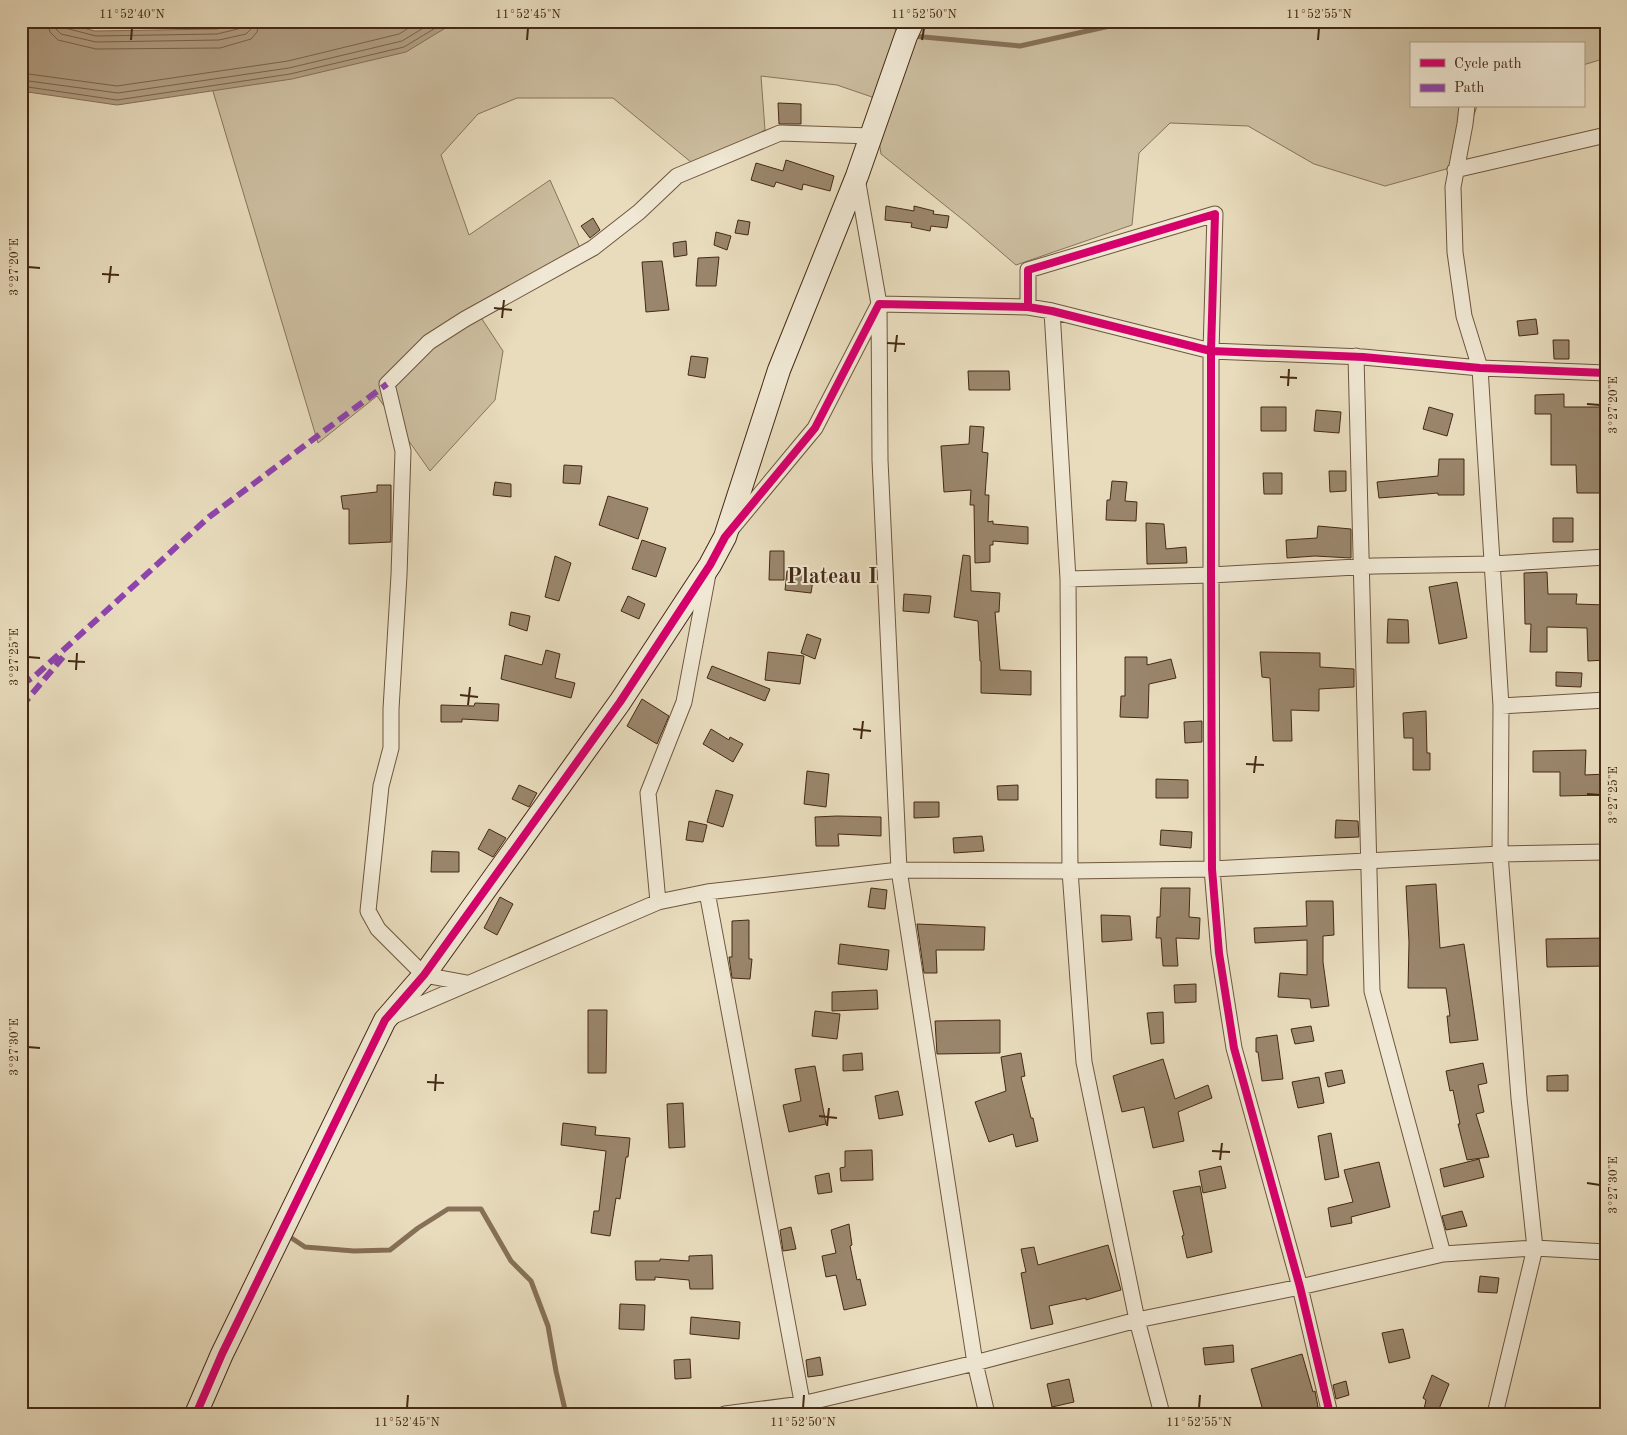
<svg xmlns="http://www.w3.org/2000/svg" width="1627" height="1435" viewBox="0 0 1627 1435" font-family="'Old Standard TT',serif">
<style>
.green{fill:#ccbea0;stroke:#88745a}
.water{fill:#b19f84;stroke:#867057}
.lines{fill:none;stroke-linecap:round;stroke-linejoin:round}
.shore{stroke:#7b644c;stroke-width:1}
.stream{stroke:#867057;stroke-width:5}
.building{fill:#9a866c;stroke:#452914}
.street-casing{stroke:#6e563e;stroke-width:17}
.secondary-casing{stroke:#452914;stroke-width:24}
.street{stroke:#f0e8d4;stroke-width:15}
.secondary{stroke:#f0e8d4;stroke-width:22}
.quiet{stroke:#8e44ad;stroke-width:6;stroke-dasharray:12 6;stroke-linecap:butt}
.cycleway-casing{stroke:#f0e8d4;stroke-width:11}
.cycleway{stroke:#d6006c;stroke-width:8}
.ticks{fill:none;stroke:#452914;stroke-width:2}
.labels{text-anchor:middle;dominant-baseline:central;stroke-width:4;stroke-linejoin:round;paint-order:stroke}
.district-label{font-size:22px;font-weight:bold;fill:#452914;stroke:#f0e8d4}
.neatline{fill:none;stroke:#452914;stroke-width:2}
.ticks-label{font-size:12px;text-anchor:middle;fill:#452914}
</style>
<rect width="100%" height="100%" fill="#e8dcbd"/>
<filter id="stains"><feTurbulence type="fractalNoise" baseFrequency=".004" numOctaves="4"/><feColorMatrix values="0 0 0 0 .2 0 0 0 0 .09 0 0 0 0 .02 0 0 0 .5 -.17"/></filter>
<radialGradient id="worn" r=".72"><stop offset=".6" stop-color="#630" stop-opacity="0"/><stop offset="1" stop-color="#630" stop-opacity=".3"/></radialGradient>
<path class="green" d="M192,21H1606V58L1583,65V44H1411V106H1477L1457,166L1385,186L1314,164L1248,126L1170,123L1139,153L1132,225L1016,265L967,223L881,154L872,97L837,85L761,76L765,130L697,167L613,98H517L478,114L441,155L469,235L550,180L584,257L478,313L503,351L495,400L430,471L377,396L318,443Z"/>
<path class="water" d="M21,21H56L95,31L217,29L251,21H457L406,52L292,79L117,105L21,91Z"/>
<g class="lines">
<path class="shore" d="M47,21L50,32L58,40L96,49L220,48L251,39L257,32L260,21
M55,21L56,29L61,34L96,42L219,40L246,34L251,29L252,21
M61,21L62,26L65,28L96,36L217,34L242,28L245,26L246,21
M21,73L117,86L288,61L399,34L420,21
M21,80L118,93L289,68L402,41L435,21
M21,86L117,100L290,74L404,47L447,21"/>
<path class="stream" d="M889,21L901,32
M913,36L1020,46L1132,21
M293,1239L305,1247L354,1251L390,1250L418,1228L448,1209H481L511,1261L531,1281L548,1326L556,1371L566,1414"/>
</g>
<path class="building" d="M778,103L801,104V124H779Z
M786,160L834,176L830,191L803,184L802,190L776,182L774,187L751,180L756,163L783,171Z
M886,206L914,211V206L934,211L933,214L949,216L947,228L931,226L930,231L911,227L912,223L885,220Z
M593,218L600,230L590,238L581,226Z
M738,220L750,222L748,235L735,233Z
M716,232L731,236L727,250L714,245Z
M686,241L687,255L674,257L673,243Z
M719,257L716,286H696L698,258Z
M662,261L669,310L646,312L642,262Z
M1536,319L1538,334L1519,336L1517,321Z
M1553,340H1569V359H1554Z
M691,356L708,358L705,378L688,375Z
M968,371H1009L1010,390H969Z
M1564,394V407H1606V493H1577L1576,465H1551V414H1535V395Z
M1261,407H1286V431H1261Z
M1429,407L1453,414L1447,436L1423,429Z
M1316,410L1341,412L1339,433L1314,431Z
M970,426L984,427L982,452L988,453L985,495H989L988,522L993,521V524L1028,527V544L993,541V545H990V562L975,563L974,505H970L971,490L944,492L941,446L969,444Z
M1439,459H1464V495H1438V493L1379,498L1377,482L1438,476Z
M564,465L582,466L580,484L563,483Z
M1329,471H1346V491L1330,492Z
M1263,473H1282V494H1264Z
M1112,481L1127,482L1125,501L1137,502L1136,521L1106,520L1107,500H1110Z
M495,482L511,484V497L493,495Z
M377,485H391V542L349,544V509H343L341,496L377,492Z
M608,496L648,508L638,539L599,525Z
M1553,518H1573V542H1553Z
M1146,523L1164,524L1166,549L1186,547L1187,563L1147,564Z
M1318,526L1351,529V558L1315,556L1287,558L1286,540L1317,538Z
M642,540L666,548L656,577L632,569Z
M770,551H784V580H769Z
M963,555L970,556L971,591L1000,593L999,612H995L1000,670L1031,671V695L981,693V661H980L978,621L954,617Z
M555,556L571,563L559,601L545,597Z
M787,571L814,574L811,593L785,590Z
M1547,572L1548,594H1577L1576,604L1606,605V660L1588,661L1587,628L1547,627V652H1530L1531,624H1525L1524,573Z
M1457,582L1467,638L1439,644L1429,587Z
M904,594L931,596L929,613L903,611Z
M628,596L645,604L639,619L621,611Z
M511,612L530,616L527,631L509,625Z
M1388,619L1408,620L1409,643H1387Z
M807,634L821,639L815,659L801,653Z
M546,650L560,654L555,678L575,683L571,698L501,679L505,655L542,665Z
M768,652L804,656L800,684L765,680Z
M1260,652L1320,653V667L1354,669V687L1319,689V711L1291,710L1292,741H1273L1270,678L1262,677Z
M1125,657H1147V665L1171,659L1176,678L1149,684L1148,718L1120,717L1121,696H1125Z
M712,666L770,689L765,701L707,678Z
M1556,672L1582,673L1581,687L1556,686Z
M642,699L669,716L657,744L627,726Z
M475,703L499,704L498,721L462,719V722H441V705L474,706Z
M1426,711L1427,753H1430V770H1413V738H1404L1403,713Z
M1202,721V742L1185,743L1184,722Z
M711,729L729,740L730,737L743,744L733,762L703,744Z
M1586,750L1585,775L1606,774V795L1560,796V772H1533V751Z
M807,771L829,774L826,807L804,804Z
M1156,779L1188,780V798H1156Z
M519,785L537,793L529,807L512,799Z
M1018,785V800H998L997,786Z
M716,790L733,795L723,827L707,822Z
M914,802H939V817L914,818Z
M837,816L881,817V836L838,834L839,846H816L815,817Z
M1336,820L1358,821L1359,837L1335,838Z
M689,821L707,825L703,842L686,840Z
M489,829L506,838L493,857L478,849Z
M1161,830L1192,832L1191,848L1160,845Z
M982,836L984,851L954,853L953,838Z
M432,851L459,852V872H431Z
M1436,884L1440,948L1464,944L1478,1040L1450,1043L1447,1016H1450L1446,988H1408L1409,942L1406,886Z
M871,888L887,890L885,909L868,907Z
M1161,888H1190L1189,917L1200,918L1199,939L1176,938L1178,966H1163L1161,938H1156L1157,917H1160Z
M500,897L513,904L497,935L484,928Z
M1306,901H1333L1334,935L1323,936V962L1329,1006L1311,1008L1310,999L1278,997L1280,973L1307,975V940L1255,943L1254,928L1307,926Z
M1101,915L1130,916L1132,940L1102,942Z
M749,920V959H752L750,979L732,978L729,957H732V921Z
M917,924L985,927L984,950H936L937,973H924Z
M1606,938V966L1547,967L1546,939Z
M840,944L889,950L887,970L838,964Z
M1196,984V1002L1175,1003L1174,985Z
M877,990L878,1009L832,1011V992Z
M588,1010H607L606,1073H588Z
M815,1011L840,1014L837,1039L812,1036Z
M1163,1012L1164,1043L1151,1044L1147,1013Z
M1000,1020V1053L937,1054L935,1021Z
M1311,1026L1314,1041L1295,1044L1291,1029Z
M1277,1035L1283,1079L1262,1081L1258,1052H1256V1038Z
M862,1053L863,1070L843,1071V1055Z
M1021,1053L1025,1076L1021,1077L1031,1118H1033L1038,1141L1016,1147L1013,1134L989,1142L975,1102L1006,1091L1001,1057Z
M1163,1059L1175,1099L1208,1085L1212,1098L1178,1112L1184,1141L1153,1148L1144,1107L1122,1112L1113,1076Z
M1483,1063L1487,1083L1478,1085L1484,1112L1476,1114L1489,1157L1467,1160L1458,1124H1460L1453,1090L1450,1091L1446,1071Z
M815,1066L826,1124L789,1132L783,1105L801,1101L795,1069Z
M1342,1070L1345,1083L1328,1087L1325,1073Z
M1568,1075V1091H1547V1076Z
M1319,1077L1324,1103L1298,1108L1292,1082Z
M898,1091L903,1115L879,1119L875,1096Z
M683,1103L685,1147L669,1148L667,1104Z
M563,1123L596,1127L595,1135L630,1138L628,1157H626L620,1199L616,1198L610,1236L591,1233L594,1211H599L606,1151L561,1145Z
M1331,1133L1339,1177L1325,1180L1318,1136Z
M872,1150L873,1180L841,1181L840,1168L845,1167V1151Z
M1479,1159L1484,1177L1444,1187L1440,1169Z
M1379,1162L1390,1207L1351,1217L1352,1223L1331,1227L1328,1208L1353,1202L1344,1170Z
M1221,1166L1226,1188L1203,1193L1199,1171Z
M829,1173L832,1192L818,1194L815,1176Z
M1200,1186L1212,1252L1187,1258L1182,1236L1184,1235L1173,1191Z
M1462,1211L1467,1226L1446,1230L1442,1216Z
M849,1224L852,1245L850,1246L857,1280L860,1279L866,1305L844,1310L836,1275L826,1277L822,1256L836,1253L831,1230Z
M791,1227L796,1249L783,1251L780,1230Z
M1108,1245L1121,1290L1086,1300V1298L1049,1306L1053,1324L1031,1329L1021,1273L1026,1272L1021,1249L1034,1247L1038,1265Z
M712,1255L713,1289H690L689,1280L655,1277V1280H636L635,1261H660V1259L689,1261V1256Z
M1480,1276L1499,1278L1497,1293L1478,1292Z
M620,1304L645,1305L644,1330L619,1329Z
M691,1317L740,1322L739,1339L690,1334Z
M1403,1329L1410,1358L1389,1363L1382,1333Z
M1233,1345L1234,1362L1205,1365L1203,1348Z
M1302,1354L1313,1392L1315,1391L1318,1407L1294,1414H1264L1251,1369Z
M820,1357L823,1375L808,1377L806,1360Z
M690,1359L691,1378L675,1379L674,1360Z
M1432,1375L1449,1384L1437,1414H1423L1426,1400L1423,1398Z
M1069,1379L1074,1402L1052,1407L1047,1384Z
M1346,1381L1349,1395L1336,1399L1333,1385Z"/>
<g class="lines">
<g class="street-casing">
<path id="street" d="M1467,106L1465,124L1453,187L1455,252L1464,316L1480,368L1501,706L1500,854L1519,1098L1535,1248L1495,1414
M1455,170L1606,135
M857,178L879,304L880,460L899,870L975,1363L987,1414
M1028,307V270L1215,214L1211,351V575L1212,869L1219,953L1234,1048L1300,1287L1330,1414
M1052,311L1068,579L1070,871L1084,1062L1137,1320L1162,1414
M1356,356L1372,991L1443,1254
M732,528L815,428L879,304L1028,307L1052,311L1211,351L1363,357L1480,368L1606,373
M1068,579L1211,575L1374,566L1492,564L1606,557
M1501,706L1606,700
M707,892L804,1412
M658,902L648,793L684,702L708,574
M467,983L424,975L378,929L368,911L381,786L391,748V709L399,575L403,451L387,384L429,342L465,319L593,248L639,212L677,176L780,133L871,136
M391,1017L658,902L707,892L899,870L1070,871L1212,869L1500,854L1606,852
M725,1414L802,1404L975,1363L1137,1320L1300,1287L1443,1254L1535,1248L1606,1252"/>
</g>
<g class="secondary-casing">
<path id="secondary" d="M196,1414L222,1354L385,1020L424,975L620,702L710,565L725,537L779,370L857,176L906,36L913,21"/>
</g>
<use href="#street" class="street"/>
<use href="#secondary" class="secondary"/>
<path class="quiet" d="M21,685L35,676L209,517L387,384
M21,707L63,657"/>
<g class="cycleway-casing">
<path id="cycleway" d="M1028,307V270L1215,214L1211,351V575L1212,869L1219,953L1234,1048L1300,1287L1330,1414
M196,1414L222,1354L385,1020L424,975L620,702L710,565L725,537L815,428L879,304L1028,307L1052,311L1211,351L1363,357L1480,368L1606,373"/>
</g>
<use href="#cycleway" class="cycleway"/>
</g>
<path class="ticks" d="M131,40L132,28M527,40L528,28M922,40L924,28M1318,40L1319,28M28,267L40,268M102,274L119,275M109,283L111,266M494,308L512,310M502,318L504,300M887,343L905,344M895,352L897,335M1280,377L1297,378M1288,386L1289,369M1587,404L1600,405M28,657L40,658M68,661L85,662M76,670L77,653M460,695L478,697M468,705L470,687M853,729L871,731M861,739L863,721M1246,764L1264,765M1254,773L1256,756M1587,794L1600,795M28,1047L40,1048M427,1082L444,1083M435,1091L436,1074M819,1116L837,1118M827,1126L829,1108M1212,1151L1230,1152M1220,1160L1222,1143M1587,1183L1600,1185M407,1408L408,1395M803,1408L804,1395M1199,1408L1200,1395"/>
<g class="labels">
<g class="district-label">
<text x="832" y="577">Plateau I</text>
</g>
</g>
<rect width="1627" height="1435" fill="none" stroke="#e8dcbd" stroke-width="55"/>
<rect x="1410" y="42" width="175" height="65" fill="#f0e8d4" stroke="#ac9c87"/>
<rect x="1420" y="59" width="25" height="8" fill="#d6006c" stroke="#ac9c87"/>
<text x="1454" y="68" font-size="15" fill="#452914">Cycle path</text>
<rect x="1420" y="84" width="25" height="8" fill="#8e44ad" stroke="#ac9c87"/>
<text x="1454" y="92" font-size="15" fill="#452914">Path</text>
<rect x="28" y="28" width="1572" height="1380" class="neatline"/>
<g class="ticks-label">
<text x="132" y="18">11°52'40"N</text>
<text x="528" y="18">11°52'45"N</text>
<text x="924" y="18">11°52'50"N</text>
<text x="1319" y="18">11°52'55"N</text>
<text transform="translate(14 267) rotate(-90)" y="4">3°27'20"E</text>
<text transform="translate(1613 405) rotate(-90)" y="4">3°27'20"E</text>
<text transform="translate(14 657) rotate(-90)" y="4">3°27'25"E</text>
<text transform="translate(1613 795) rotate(-90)" y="4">3°27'25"E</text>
<text transform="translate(14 1047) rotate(-90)" y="4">3°27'30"E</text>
<text transform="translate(1613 1185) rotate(-90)" y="4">3°27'30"E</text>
<text x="407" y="1426">11°52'45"N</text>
<text x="803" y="1426">11°52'50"N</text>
<text x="1199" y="1426">11°52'55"N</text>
</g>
<rect width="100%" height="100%" filter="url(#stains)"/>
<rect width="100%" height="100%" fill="url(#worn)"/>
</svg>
